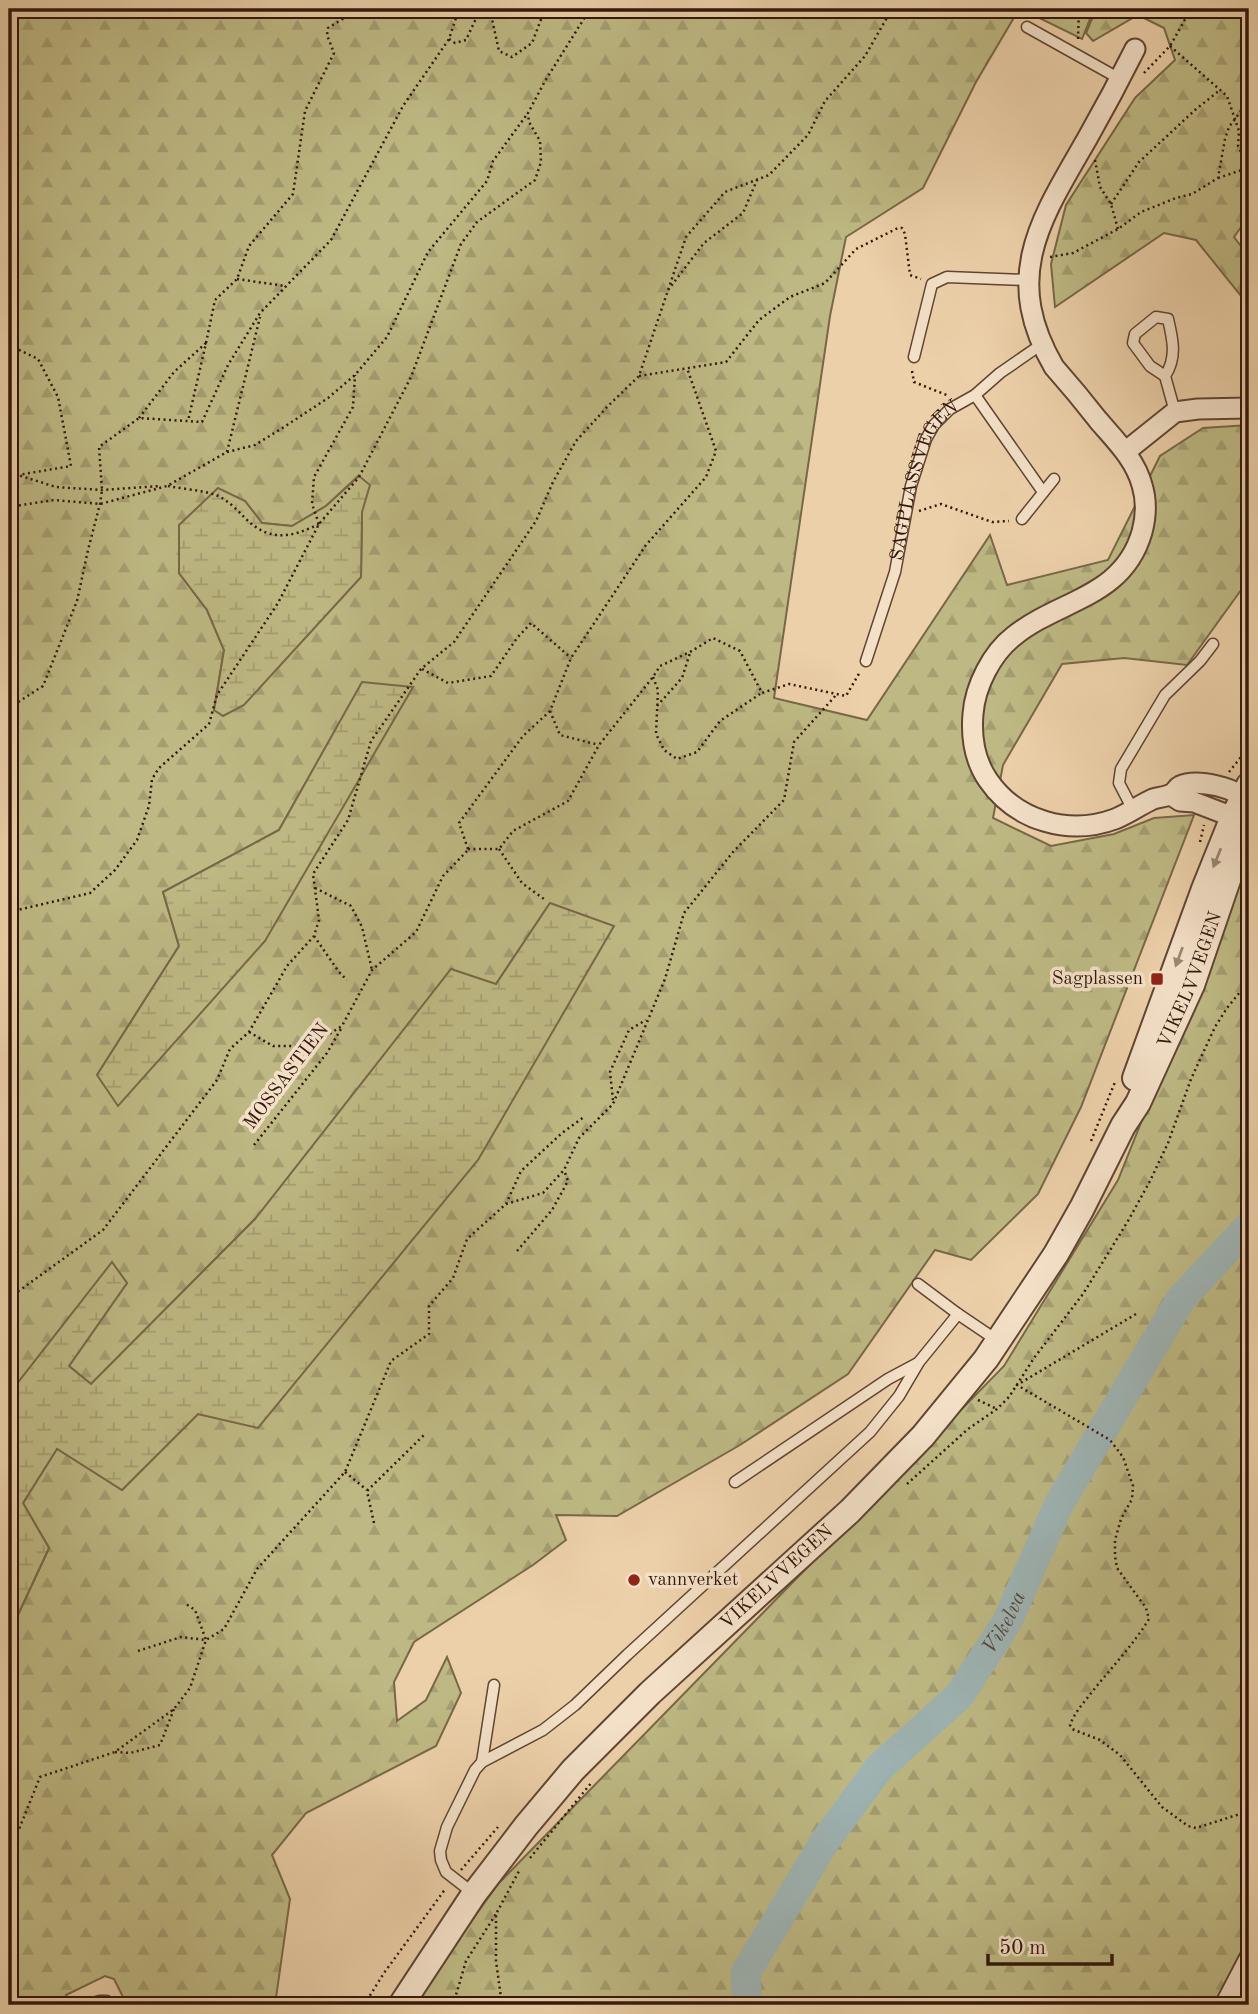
<svg xmlns="http://www.w3.org/2000/svg" width="1258" height="2014" viewBox="0 0 1258 2014" font-family="'Old Standard TT',serif">
<style>
.forest{fill:url(#forest-firs);stroke:#786848;stroke-width:2;fill-rule:evenodd}
.wetland{fill:url(#wetland-marsh);stroke:#786848;stroke-width:2}
.pitch{fill:#beb984;stroke:#786848;stroke-width:2}
.lines{fill:none;stroke-linecap:round;stroke-linejoin:round}
.river{stroke:#9eb4b4;stroke-width:30}
.service-casing{stroke:#604533;stroke-width:13}
.minor-casing{stroke:#604533;stroke-width:23}
.tertiary-casing{stroke:#604533;stroke-width:28}
.path{stroke:#32170c;stroke-width:2.5;stroke-dasharray:2 3.5;stroke-linecap:butt}
.service{stroke:#f3e0c7;stroke-width:10}
.minor{stroke:#f3e0c7;stroke-width:19}
.tertiary{stroke:#f3e0c7;stroke-width:24}
.oneway{fill:#9c8673}
.poi-dot{fill:#8f2418;stroke:#f3e0c7;stroke-width:2.5}
.labels{text-anchor:middle;dominant-baseline:central;stroke-width:7;stroke-linejoin:round;paint-order:stroke}
.street-label{font-size:19px;fill:#32170c;stroke:#f3e0c7}
.poi-label{font-size:19px;fill:#32170c;stroke:#f3e0c7;text-anchor:end}
.water-label{font-size:21px;font-style:italic;fill:#52463e;stroke:#f3e0c7}
</style>
<defs>
<pattern id="forest-firs" width="22" height="20" patternUnits="userSpaceOnUse" patternTransform="scale(1.75)"><rect width="22" height="20" fill="#beb984"/><path d="M5 1l3.5 6h-7zM16 11l3.5 6h-7z" fill="#a49e71"/></pattern>
<pattern id="wetland-marsh" width="20" height="14" patternUnits="userSpaceOnUse" patternTransform="scale(1.75)"><rect width="20" height="14" fill="#beb984"/><path d="M1 5h8M5 5V1M11 12h8M15 12V8" fill="none" stroke="#a49e71"/></pattern>
</defs>
<rect width="100%" height="100%" fill="#ecd0a9"/>
<filter id="stains"><feTurbulence type="fractalNoise" baseFrequency=".00286" numOctaves="4"/><feColorMatrix values="0 0 0 0 .2 0 0 0 0 .09 0 0 0 0 .02 0 0 0 .5 -.17"/></filter>
<radialGradient id="worn" r=".72"><stop offset=".6" stop-color="#630" stop-opacity="0"/><stop offset="1" stop-color="#630" stop-opacity=".3"/></radialGradient>
<path class="forest" d="M9,9H1019L976,82L923,188L846,237L830,316L774,698L867,720L990,535L1007,585L1108,560L1160,456L1203,428L1249,425V579L1187,665L1124,658L1062,664L1003,765L993,818L1051,846L1114,834L1154,818L1194,815L1081,1107L1038,1194L971,1260L935,1250L848,1374L740,1445L617,1516L556,1515L566,1540L533,1565L414,1642L394,1682L397,1721L426,1700L447,1657L461,1693L436,1746L306,1813L272,1855L290,1899L275,2005H127L114,1979L105,1976L66,1995L70,2002L65,2005H9V1634L49,1548L23,1503L57,1448L122,1490L198,1414L258,1427L550,903L496,984L255,1219L91,1384L69,1366L127,1283L112,1263L9,1394ZM358,476L362,512L361,577L214,710L224,650L207,610L179,573L245,501L262,523L292,526L326,506ZM362,683L265,941L97,1075L179,946L163,892L279,830Z
M1096,9H1249V216L1234,237L1249,257V306L1196,240L1164,233L1055,307L1051,264L1066,205L1135,98L1175,60L1164,28L1138,15L1093,41L1086,33Z
M1249,857V2005H415L439,1965L499,1883L1004,1366L1118,1180L1239,878Z"/>
<path class="wetland" d="M359,476L370,485L362,512L361,577L244,705L223,716L214,710L224,650L207,610L179,573V525L218,488L245,501L262,523L292,526L326,506Z
M362,682L413,687L265,941L118,1106L97,1075L179,946L163,892L279,830Z
M550,903L614,926L478,1160L258,1428L198,1414L122,1490L57,1449L23,1503L49,1548L9,1634V1394L112,1262L127,1283L69,1366L91,1384L255,1219L451,969L496,984Z"/>
<path class="pitch" d="M1028,9H1094L1082,39L1027,12Z"/>
<g class="lines">
<path class="river" id="s1" d="M748,2005L745,1974L825,1841L879,1768L959,1696L1007,1622L1060,1502L1181,1299L1249,1226"/>
<g class="service-casing">
<g id="service">
<path d="M1027,27L1120,79"/>
<path d="M914,357L932,284L947,277L1027,280"/>
<path d="M1165,376L1150,366L1133,343L1135,334L1156,317L1168,319C1173,340 1177,358 1165,376L1175,412"/>
<path d="M975,395L1043,492"/>
<path d="M1022,519L1054,479"/>
<path id="s2" d="M866,661L895,572L911,486L926,439L934,425L950,409L975,395L1000,373L1042,344"/>
<path d="M1133,810L1119,783L1121,769L1165,695L1200,661L1213,644"/>
<path d="M918,1284L958,1314"/>
<path d="M735,1482L888,1379L918,1363"/>
<path d="M482,1762L494,1685"/>
<path d="M473,1893L446,1872L441,1860L440,1851L447,1827L475,1770L482,1762L543,1730L575,1705L627,1655L870,1432L899,1396L919,1362L958,1314L998,1341"/>
<path d="M88,2005L99,2001H107L110,2005"/>
</g>
</g>
<g class="minor-casing">
<path id="minor" d="M1135,49C1120,79 1104,109 1087,139C1041,219 1001,276 1054,367C1069,384 1084,402 1098,420C1115,440 1135,459 1142,485C1147,501 1146,517 1142,532C1123,598 1060,599 1014,636C992,653 975,686 973,714C971,737 975,761 988,780C1016,821 1069,836 1115,819C1128,814 1140,805 1153,799C1159,797 1167,797 1173,793C1177,790 1176,788 1180,786C1197,778 1239,788 1249,803
M1125,452L1175,412L1198,409L1249,408
M1171,795L1180,801L1194,802L1233,817L1246,815
M1225,2005L1249,1959"/>
</g>
<g class="tertiary-casing">
<g id="tertiary">
<path d="M1135,1078L1204,889L1233,817L1249,785"/>
<path id="s3" d="M401,2005L474,1894L526,1826L573,1770L650,1693L850,1511L923,1436L986,1359L1056,1254L1082,1208L1123,1126L1138,1103L1192,985L1230,874L1249,829"/>
</g>
</g>
<path class="path" d="M449,39L455,43L466,40L479,12L490,10L499,51L512,57L532,43L545,9
M1078,39L1079,9
M1170,46L1227,96L1239,131L1238,146L1243,156L1249,163
M1144,73L1170,46L1191,9
M1095,160L1100,187L1111,204L1118,229
M1218,178L1239,171L1249,165
M1111,204L1139,162L1195,110L1220,90
M1050,257L1073,253L1118,229L1141,212L1176,198L1192,194L1218,178L1225,139L1229,127L1249,100
M237,279L285,286
M668,290L704,243L743,213L757,180
M206,343L215,300L237,279L249,246L293,194L305,111L334,53L327,35L328,28L349,15L370,9
M9,345L38,359L58,397L71,466L18,475L15,506
M912,371L914,382L949,396
M639,376L726,362L759,320L790,297L825,283L856,249L898,228H902L905,234L910,275L921,279
M139,418L174,372L206,343L188,421
M227,452L255,445L284,427L328,398L355,375L387,337L428,252L487,181L493,161L528,113
M9,486L18,475L56,487L102,490L161,486
M168,486C183,489 201,490 216,495C228,500 237,510 245,518C269,542 291,538 319,524
M919,511L941,504L992,522L1009,521
M9,523L15,506L54,500L100,504L167,486L227,452L260,317
M319,524L312,504L314,477L353,407L355,375
M422,669L448,683L491,676L517,638L531,623L571,658
M653,677L658,690L656,734L664,750L677,759L697,752L720,721L760,694
M657,706L682,678L690,653
M9,708L43,686L77,601L88,550L100,504L102,490L99,447L139,418L202,422L228,365L260,313L331,240L403,106L449,39L459,9
M550,711L560,735L599,745
M1243,756L1249,760
M1229,772L1249,747
M1200,842L1204,825
M468,849L459,823L523,736L550,711L571,658L646,545L706,477L716,451L687,368
M468,849H499L513,831L568,801L599,745L653,677L660,666L690,652L713,638L740,651L762,693L789,684L846,696L860,672
M499,849L522,883L544,899
M315,888L351,906L362,927L372,970
M9,912L90,893L115,870L137,840L149,806L152,779L159,768L209,724L217,695L278,603L319,524L359,477L411,377L461,244L477,222L535,180L541,162L540,141L529,122L528,113L545,81L590,9
M314,936L339,972L347,980
M249,1032L273,1046H310L342,1026L372,970L416,932L443,876L468,850
M613,1100L610,1072L629,1030L646,1020
M1091,1141L1115,1082
M254,1145L327,1053L341,1029
M506,1204L521,1171L562,1133L584,1117
M517,1251L552,1210L568,1181L564,1170
M9,1298L103,1230L217,1080L230,1049L249,1032L287,966L314,936L319,920L313,874L348,820L371,741L421,669L454,642L536,521L553,482L576,441L608,406L639,376L686,237L725,192L769,175L808,135L825,101L865,56L892,9
M1136,1314L1017,1385L1110,1440L1123,1457L1133,1486L1132,1499L1121,1519L1115,1540V1556L1117,1568L1146,1608L1149,1619C1132,1647 1108,1671 1088,1697C1081,1706 1074,1714 1070,1725L1072,1729L1100,1740L1120,1755L1162,1807L1188,1826L1196,1828L1240,1814L1249,1816
M978,1400L997,1409
M345,1472L367,1490
M907,1484L968,1429L997,1409L1009,1397L1034,1358L1083,1294L1128,1221L1150,1181L1168,1143L1191,1079L1215,1027L1227,1008L1249,981
M374,1523L367,1491L424,1435
M138,1651L181,1637L206,1640L195,1610L186,1604
M115,1752L130,1753L160,1745L174,1709
M9,1854L40,1777L115,1752L174,1709L190,1688L206,1640L224,1629L257,1569L345,1472L391,1361L429,1334V1306L453,1278L467,1239L506,1204L543,1193L564,1170L579,1138L613,1104L665,979L684,913L733,852L784,800L794,742L837,694
M530,1858L592,1782
M461,1870L498,1827
M364,2005L384,1973L446,1888
M453,2005L466,1961L496,1914
M502,2005L496,1961V1914L519,1871"/>
<use href="#service" class="service"/>
<use href="#minor" class="minor"/>
<use href="#tertiary" class="tertiary"/>
</g>
<defs><path id="oneway-solid" d="M-6-.8H1V-3.2L6.5 0L1 3.2V.8H-6Z" transform="scale(1.75)"/></defs>
<g class="oneway">
<use href="#oneway-solid" transform="translate(1217 858) rotate(112)"/>
<use href="#oneway-solid" transform="translate(1179 957) rotate(110)"/>
</g>
<g class="poi-dot">
<rect x="1150" y="972" width="14" height="14" rx="3.5"/>
<circle cx="634" cy="1580" r="7"/>
</g>
<g class="labels">
<g class="street-label">
<text stroke="none"><textPath href="#s2" startOffset="191">SAGPLASSVEGEN</textPath></text>
<text stroke="none"><textPath href="#s3" startOffset="1307">VIKELVVEGEN</textPath></text>
<text transform="translate(287 1077) rotate(-53)">MOSSASTIEN</text>
<text stroke="none"><textPath href="#s3" startOffset="572">VIKELVVEGEN</textPath></text>
</g>
<g class="poi-label">
<text x="1143" y="979">Sagplassen</text>
<text x="648" y="1580" text-anchor="start">vannverket</text>
</g>
<g class="water-label">
<text stroke="none"><textPath href="#s1" startOffset="471">Vikelva</textPath></text>
</g>
</g>
<rect width="1258" height="2014" fill="none" stroke="#ecd0a9" stroke-width="35"/>
<rect x="10" y="10" width="1237" height="1993" fill="none" stroke="#32170c" stroke-width="3.5"/>
<rect x="18" y="18" width="1223" height="1979" fill="none" stroke="#32170c" stroke-width="2"/>
<path d="M988 1954v10h124v-10" fill="none" stroke="#32170c" stroke-width="3.5"/>
<text x="999" y="1954" font-size="21" fill="#32170c" stroke="#f3e0c7" stroke-width="5" paint-order="stroke">50 m</text>
<rect width="100%" height="100%" filter="url(#stains)"/>
<rect width="100%" height="100%" fill="url(#worn)"/>
</svg>
